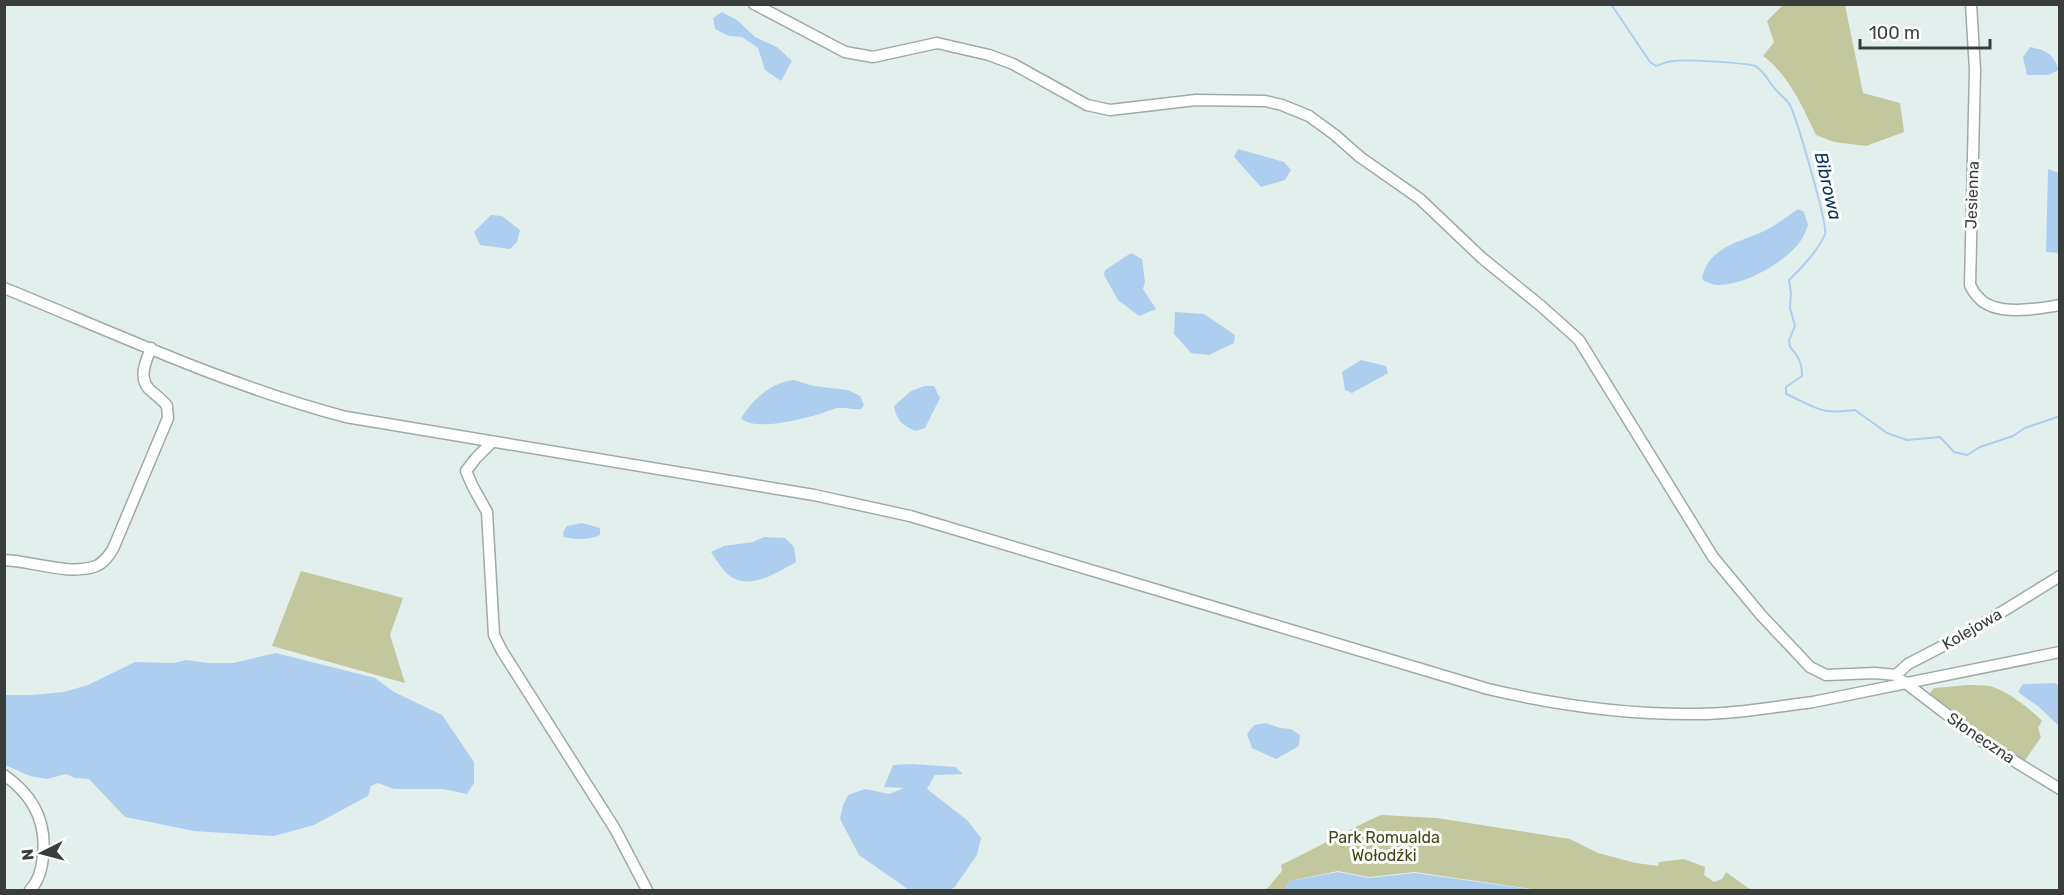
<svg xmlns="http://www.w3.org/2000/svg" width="2064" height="895" viewBox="0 0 2064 895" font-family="Rubik,sans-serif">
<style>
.green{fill:#c3c79d}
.water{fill:#aecef0}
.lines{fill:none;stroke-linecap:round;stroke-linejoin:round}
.stream{stroke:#aecef0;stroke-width:2}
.street-casing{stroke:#9faaa8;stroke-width:13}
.street{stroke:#fff;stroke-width:10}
.labels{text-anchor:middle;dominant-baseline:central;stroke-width:6;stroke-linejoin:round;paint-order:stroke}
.street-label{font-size:16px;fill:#393e3d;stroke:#fff}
.park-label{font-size:16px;fill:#434512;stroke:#fff}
.water-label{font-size:18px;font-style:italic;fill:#01315b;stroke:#fff}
</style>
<rect width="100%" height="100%" fill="#e3efed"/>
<path class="green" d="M1783,5H1845L1863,93L1900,103L1904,132L1866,146L1834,142L1816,135C1803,108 1789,75 1763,56L1774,42L1767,21Z
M301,571L403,598L390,635L405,683L272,646Z
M1969,685C1976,685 1983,685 1989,686C2005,689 2032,710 2042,721L2038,728L2041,737L2022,765L1926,698L1934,688Z
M1381,815L1437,818L1570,839L1598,853L1636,863L1658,866L1659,862L1684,859L1705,867L1704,875L1714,882L1722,879L1726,872L1751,890H1538L1415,872L1369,877L1338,871L1289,881L1285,890H1266L1282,871L1281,865C1315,849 1347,830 1381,815Z"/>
<path class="water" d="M722,12L737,20L755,37L777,47L792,61L781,81L765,70L758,48L742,37L729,36L715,29L713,18Z
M2030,47C2046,50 2053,53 2059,70L2048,75H2027L2023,57Z
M1238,149L1284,162L1291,170L1285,180L1261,187L1234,157Z
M2048,169L2059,173V253L2046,252Z
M1798,209L1804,212L1808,225C1806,231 1803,237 1800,242C1784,263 1744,286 1717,285C1713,285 1708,282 1704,281L1702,278C1708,248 1739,242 1762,232C1775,226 1787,217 1798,209Z
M491,215L502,216L520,230L517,242L510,249L480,245L474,232Z
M1131,253L1142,259L1145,282L1143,289L1156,309L1139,316L1118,300L1104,275L1105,270Z
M1175,312L1204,314L1235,335L1234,343L1209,355L1191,353L1174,334Z
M1361,360L1386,366L1388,373L1352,393L1345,390L1342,372Z
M794,380L814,386L848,390L860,396L864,405L861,409C853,410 845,407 837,408C831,409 825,413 819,414C803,419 753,432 741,418C753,399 772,382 794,380Z
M925,386H934L940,398L925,428L916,431C903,426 896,420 894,406L911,391Z
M582,523L600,528V535C590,540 575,540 564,537L563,532L567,526Z
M764,537L785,538L794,547L796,562C778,572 753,589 733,578C724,573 717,561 711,552L724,546L753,542Z
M276,653L375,678L394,692L442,715L474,762V783L467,794L443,789H394L378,783L371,786L368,796L314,825L274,836L194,831L125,817L89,779L75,778L66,774L47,779L30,776L5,765V695H32L64,692L88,685L135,662L174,663L186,660L208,663H233Z
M2055,683L2059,686V726L2039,707L2018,692L2023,684Z
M1266,723L1280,728L1291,729L1300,735L1299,746L1276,759L1252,748L1247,734L1254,725Z
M911,764L955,767L963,774L935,775L927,789L967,820L981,838L977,855L954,888L947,890H909L859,855L840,819L843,805L848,795L865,789L889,794L904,788L884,787L893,765Z
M1338,872L1369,878L1415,873L1535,890H1285L1289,881Z"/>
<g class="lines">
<path class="stream" d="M1611,4L1650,62L1656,66C1662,64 1668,61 1674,61C1683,59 1749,63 1755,66C1765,71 1769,83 1776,90C1781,96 1788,100 1791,107C1797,121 1828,224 1825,234C1820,248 1800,270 1789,280L1791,293L1790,308L1795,326L1789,340L1790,347C1799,357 1802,363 1802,376L1786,387V394C1816,407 1819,415 1855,410L1887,433L1907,440L1940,437L1954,452L1967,455L1980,447L2013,436L2025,428L2060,416"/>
<g class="street-casing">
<path id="street" d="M754,4L845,52L873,57L937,43L989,55L1013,64L1087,105L1110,110L1196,100L1265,101L1282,105L1309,116L1335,135L1360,157L1420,199L1482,258L1541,306L1579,340L1713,557L1761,615L1810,667L1826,675L1875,673L1896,675
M1971,4L1975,70L1970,285C1972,289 1975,294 1978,297C1995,317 2037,309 2060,305
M4,288C117,334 228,386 346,417L814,495L910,516L1488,689C1556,705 1620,714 1689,714C1730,715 1773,707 1813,702L2060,652
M492,442L476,458L466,471L473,487L487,512L494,635L502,651L615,829L647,890
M4,560C32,561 70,576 96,566C104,563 109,555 113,549L168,418L167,406C162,399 155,395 149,389C138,377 146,361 151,348
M1896,675L1908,664L1966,634L2060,576
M1903,681L1983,742L2060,789
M4,775C33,795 47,821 43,856C42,868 39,881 30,890"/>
</g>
<use href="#street" class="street"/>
</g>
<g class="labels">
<g class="street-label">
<text transform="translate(1972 195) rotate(-88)">Jesienna</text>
<text transform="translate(1972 629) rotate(-30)">Kolejowa</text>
<text transform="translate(1981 738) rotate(34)">Słoneczna</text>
</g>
<g class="park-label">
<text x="1384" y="837">Park Romualda<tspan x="1384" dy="18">Wołodźki</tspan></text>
</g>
<g class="water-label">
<text transform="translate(1828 186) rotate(77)">Bibrowa</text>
</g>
</g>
<rect width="2064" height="895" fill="none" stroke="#393e3d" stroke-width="12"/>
<g transform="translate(42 853) rotate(264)" stroke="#ffffff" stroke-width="4.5" paint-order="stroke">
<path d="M0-4.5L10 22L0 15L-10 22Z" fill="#393e3d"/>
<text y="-9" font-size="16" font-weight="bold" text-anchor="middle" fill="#393e3d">N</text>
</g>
<path d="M1860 39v9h130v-9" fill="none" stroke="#393e3d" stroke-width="3"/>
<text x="1869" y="39" font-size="18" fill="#393e3d" stroke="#ffffff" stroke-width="4.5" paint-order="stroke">100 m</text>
</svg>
